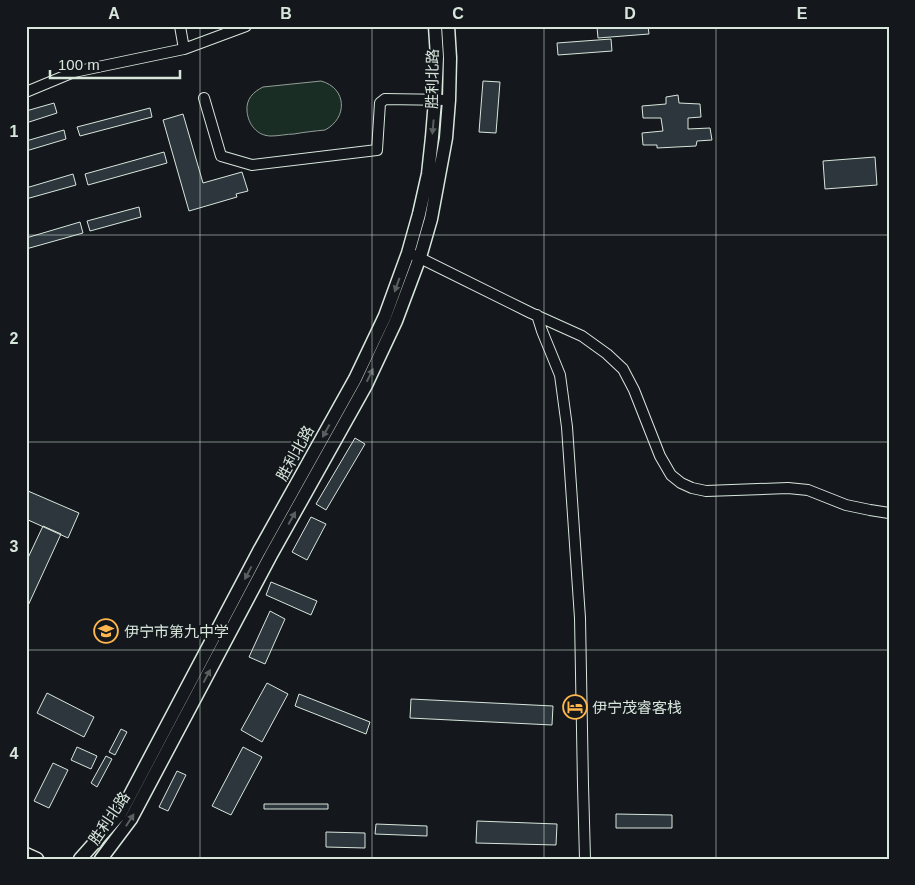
<svg xmlns="http://www.w3.org/2000/svg" width="915" height="885" viewBox="0 0 915 885" font-family="Helvetica,'Noto Sans SC',sans-serif">
<style>
.green{fill:#1a2d24;stroke:#939e99}
.building{fill:#2c363c;stroke:#d8e6dc}
.lines{fill:none;stroke-linecap:round;stroke-linejoin:round}
.minor-casing{stroke:#d8e6dc;stroke-width:12}
.major-casing{stroke:#d8e6dc;stroke-width:15}
.minor{stroke:#14181c;stroke-width:10}
.major{stroke:#14181c;stroke-width:12}
.oneway{fill:#59605f}
.grid{fill:none;stroke:#d8e6dc;stroke-width:1;stroke-opacity:0.55}
.labels{text-anchor:middle;dominant-baseline:central;stroke-width:4;stroke-linejoin:round;paint-order:stroke}
.street-label{font-size:15px;fill:#d8e6dc;stroke:#14181c}
.poi-label{font-size:15px;fill:#d8e6dc;stroke:#14181c;text-anchor:start}
.neatline{fill:none;stroke:#d8e6dc;stroke-width:2}
.grid-label{font-size:16px;text-anchor:middle;font-weight:bold;fill:#d8e6dc}
</style>
<rect width="100%" height="100%" fill="#14181c"/>
<path class="green" d="M321,81C347,88 348,118 325,130C315,131 305,132 294,134C287,134 279,136 271,136C257,136 248,124 247,111C246,99 253,92 263,87Z"/>
<path class="building" d="M607,26H648L649,34L598,38L597,27Z
M611,39L612,51L558,55L557,43Z
M483,81L500,82L496,133L479,132Z
M678,95L679,103L700,104L701,117L688,118V129L710,128L712,140L697,141L696,146L657,148V145H643L642,133L663,131L661,118H643L642,106L666,104V97Z
M54,103L57,113L26,123V111Z
M150,108L152,117L80,136L77,127Z
M183,114L203,183L242,172L248,191L236,194L237,197L189,211L163,120Z
M64,130L66,139L26,151V141Z
M164,152L167,163L88,185L85,174Z
M875,157L877,185L825,189L823,161Z
M73,174L76,185L26,199V188Z
M139,207L141,217L90,231L87,221Z
M80,222L83,233L26,249V238Z
M355,438L365,444L326,510L316,504Z
M28,491L79,513L68,538L26,519V495Z
M311,517L326,524L307,560L292,552Z
M43,526L61,534L26,610V562Z
M271,582L317,601L311,615L266,595Z
M270,611L285,619L265,664L249,657Z
M267,683L288,694L262,742L241,730Z
M47,693L94,717L84,737L37,713Z
M299,694L370,722L366,734L295,706Z
M411,699L553,706L552,725L410,718Z
M121,729L127,732L115,755L109,752Z
M77,747L97,756L91,769L71,760Z
M243,747L262,757L231,815L212,806Z
M106,756L112,759L97,787L91,783Z
M53,763L68,770L49,808L34,801Z
M177,771L186,775L168,811L159,807Z
M264,804H328V809H264Z
M616,814L672,815V828H616Z
M477,821L557,824L556,845L476,843Z
M376,824L427,826V836L375,834Z
M326,832L365,833V848L326,847Z"/>
<g class="lines">
<g class="minor-casing">
<path id="minor" d="M180,26L184,49
M26,92L74,72L184,49L246,26
M204,98L221,156L252,165L377,150L380,103L385,99L449,100
M414,255L531,313L582,336L607,354L623,369L634,390L660,456L671,475L681,483L692,488L706,491L788,488L808,490L846,505L870,510L889,513
M537,315L542,331L560,375L567,427L580,618L583,785L585,859"/>
</g>
<g class="major-casing">
<path id="major" d="M26,854L37,859
M80,859L120,814L259,551L355,379L385,316L408,253L419,214L428,174L432,137L435,100L437,57L435,26
M101,859L131,819L271,555L366,385L396,321L420,257L431,219L446,138L449,100L450,58L448,26"/>
</g>
<use href="#minor" class="minor"/>
<use href="#major" class="major"/>
</g>
<defs><path id="oneway-solid" d="M-6-.8H1V-3.2L6.5 0L1 3.2V.8H-6Z" transform="scale(1.25)"/></defs>
<g class="oneway">
<use href="#oneway-solid" transform="translate(433 127) rotate(95)"/>
<use href="#oneway-solid" transform="translate(397 285) rotate(110)"/>
<use href="#oneway-solid" transform="translate(370 375) rotate(-64)"/>
<use href="#oneway-solid" transform="translate(326 431) rotate(119)"/>
<use href="#oneway-solid" transform="translate(292 518) rotate(-61)"/>
<use href="#oneway-solid" transform="translate(248 573) rotate(118)"/>
<use href="#oneway-solid" transform="translate(207 676) rotate(-62)"/>
<use href="#oneway-solid" transform="translate(130 820) rotate(-57)"/>
</g>
<path class="grid" d="M200,26V859M372,26V859M544,26V859M716,26V859M26,235H889M26,442H889M26,650H889"/>
<defs>
<g id="school-ring" transform="scale(1.25)"><circle r="9.5" fill="#14181c" stroke="#ffb74d" stroke-width="1.5"/><path d="M0-5L7-2L0 1L-7-2ZM-4 1L0 2.5L4 1V4Q0 6-4 4Z" fill="#ffb74d"/></g>
<g id="hotel-ring" transform="scale(1.25)"><circle r="9.5" fill="#14181c" stroke="#ffb74d" stroke-width="1.5"/><path d="M-6-4.5h1.5V1H6V5H4.5V3h-9V5H-6ZM-4 0a1.8 1.8 0 1 1 3.6 0ZM.5 0V-2.5h3Q6-2.5 6 0Z" fill="#ffb74d"/></g>
</defs>
<g fill-rule="evenodd">
<use href="#school-ring" x="106" y="631"/>
<use href="#hotel-ring" x="575" y="707"/>
</g>
<g class="labels">
<g class="street-label">
<text transform="translate(432 79) rotate(-89)">胜利北路</text>
<text transform="translate(295 453) rotate(-61)">胜利北路</text>
<text transform="translate(109 818) rotate(-56)">胜利北路</text>
</g>
<g class="poi-label">
<text x="124" y="631">伊宁市第九中学</text>
<text x="592" y="707">伊宁茂睿客栈</text>
</g>
</g>
<rect width="915" height="885" fill="none" stroke="#14181c" stroke-width="55"/>
<path d="M50 70v8h130v-8" fill="none" stroke="#d8e6dc" stroke-width="2.5"/>
<text x="58" y="70" font-size="15" fill="#d8e6dc" stroke="#14181c" stroke-width="4" paint-order="stroke">100 m</text>
<rect x="28" y="28" width="860" height="830" class="neatline"/>
<g class="grid-label">
<text x="114" y="19">A</text>
<text x="286" y="19">B</text>
<text x="458" y="19">C</text>
<text x="630" y="19">D</text>
<text x="802" y="19">E</text>
<text x="14" y="137">1</text>
<text x="14" y="344">2</text>
<text x="14" y="552">3</text>
<text x="14" y="759">4</text>
</g>
</svg>
